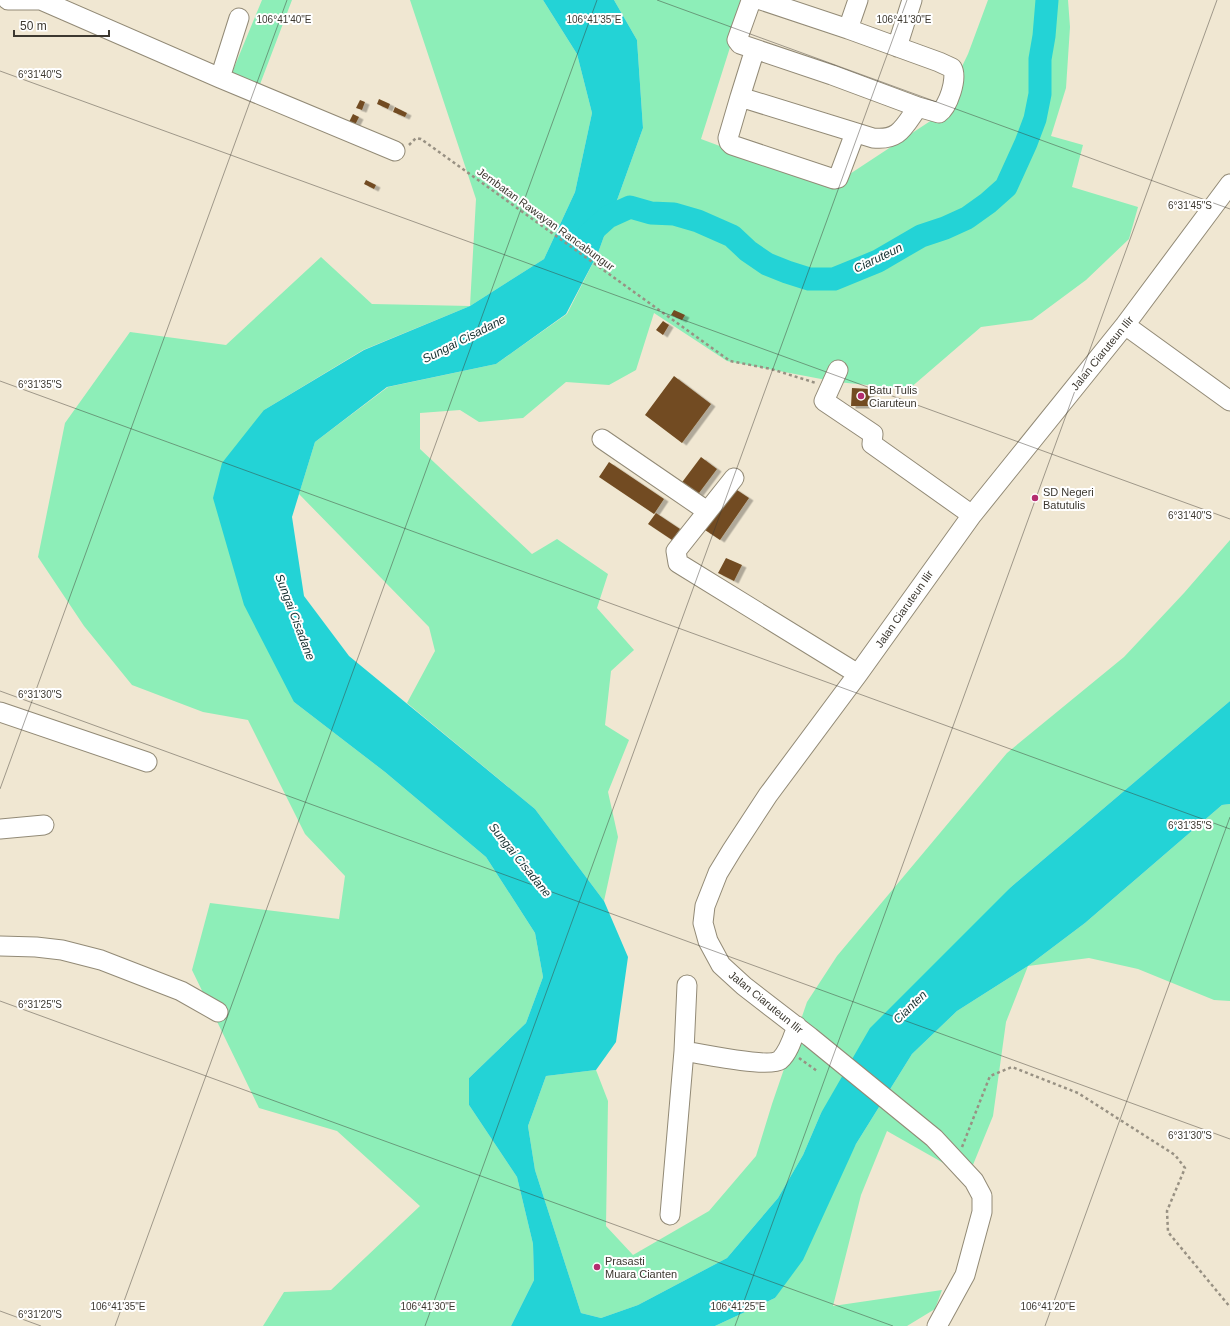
<svg xmlns="http://www.w3.org/2000/svg" width="1230" height="1326" viewBox="0 0 1230 1326" font-family="Arial,sans-serif">
<style>
.green{fill:#8deeb8}
.water{fill:#23d3d6}
.lines{fill:none;stroke-linecap:round;stroke-linejoin:round}
.river{stroke:#23d3d6;stroke-width:23}
.building{fill:#724c21;filter:url(#shadow)}
.minor-casing{stroke:#928a76;stroke-width:21}
.path{stroke:#989183;stroke-width:2.5;stroke-dasharray:3 3;stroke-linecap:butt}
.minor{stroke:#fff;stroke-width:19}
.ticks{fill:none;stroke:#3c3830;stroke-width:1;stroke-opacity:0.45}
.poi-dot{fill:#b42d6f;stroke:#fff;stroke-width:1.5}
.labels{text-anchor:middle;dominant-baseline:central;stroke-width:4;stroke-linejoin:round;paint-order:stroke}
.street-label{font-size:11px;fill:#3c3830;stroke:#fff}
.poi-label{font-size:11px;fill:#3c3830;stroke:#fff;text-anchor:start}
.water-label{font-size:12px;font-style:italic;fill:#173131;stroke:#fff}
.ticks-label{font-size:10px;text-anchor:middle;fill:#3c3830;stroke:#fff;stroke-width:4;stroke-linejoin:round;paint-order:stroke}
</style>
<defs>
<filter id="shadow"><feDropShadow dx="4.5" dy="2.5" stdDeviation="0" flood-color="#0004"/></filter>
</defs>
<rect width="100%" height="100%" fill="#f0e7d2"/>
<path class="green" d="M262,0H292L259,87L231,75Z
M410,0H543L577,54L592,113L575,192L544,259L470,306L363,350L264,410L294,702L385,772L486,857L535,933L543,977L526,1023L469,1078V1105L517,1177L533,1244L534,1280L511,1326H263L284,1292L331,1290L420,1206L337,1131L259,1108L192,970L210,903L339,919L345,876L305,834L248,720L203,712L132,685L84,626L38,557L65,423L130,332L226,345L321,257L372,304L470,306L476,199Z
M614,0H745L701,139L830,187L938,116L968,54L988,0H1068L1070,27L1066,88L1051,136L1083,145L1072,187L1138,207L1129,239L1086,280L1032,320L981,327L909,389L837,382L727,361L654,313L636,370L609,385L566,382L523,418L479,422L460,410L420,413V449L532,554L557,539L608,574L597,608L634,650L611,671L605,725L629,740L608,792L618,837L604,901L535,809L407,703L435,651L429,627L299,494L315,442L388,387L496,364L567,314L598,253L643,128L637,40Z
M1230,540V701L1011,887L821,1113L803,1155L778,1198L727,1258L638,1305L601,1318L581,1313L535,1170L528,1126L546,1076L596,1070L608,1101L606,1226L633,1255L709,1211L756,1156L772,1104L807,1002L837,956L1007,753L1124,657L1184,593Z
M1230,804V1001L1214,1000L1138,969L1089,958L1028,966L1006,1022L993,1116L968,1177L887,1131L861,1195L833,1306L942,1290L935,1309L907,1326H715L775,1298L856,1144L912,1054L957,1011L1028,966L1085,923L1222,805Z"/>
<path class="water" d="M543,0H614L637,40L643,128L598,253L566,314L496,364L387,387L315,442L292,517L304,596L349,656L535,809L604,901L628,957L616,1042L596,1070L546,1076L528,1126L535,1170L581,1313L601,1318L638,1305L727,1258L778,1198L803,1155L821,1113L870,1028L1011,887L1230,701V804L1222,805L1085,923L1028,966L957,1011L912,1054L856,1144L803,1260L775,1298L715,1326H511L534,1280L533,1244L517,1177L469,1105V1078L526,1023L543,977L535,933L486,857L385,772L294,702L244,605L213,498L222,463L264,410L364,350L470,306L544,259L575,192L592,113L577,54Z"/>
<g class="lines">
<path class="river" d="M588,235L608,217L630,207L651,213L674,214L698,221L732,236L748,251L767,264L787,272L809,279H834L878,261L921,236L945,228L967,218L988,203L1006,187L1026,143L1035,119L1040,94V59L1044,36L1047,0"/>
</g>
<path class="building" d="M379,99L390,104L388,109L377,104Z
M360,100L365,102L362,110L356,108Z
M395,107L407,113L405,117L393,112Z
M353,114L359,117L355,125L349,122Z
M366,180L376,185L374,189L364,184Z
M674,310L685,315L682,320L671,315Z
M663,321L669,325L663,335L656,330Z
M674,376L711,404L682,443L645,415Z
M852,388L870,389L869,406H851Z
M701,457L717,469L696,497L680,485Z
M609,462L664,499L654,514L599,477Z
M734,488L749,498L720,540L705,530Z
M656,513L680,529L672,540L648,524Z
M726,558L742,565L734,581L718,573Z"/>
<g class="lines">
<g class="minor-casing">
<path id="minor" d="M8,0H41L220,78L395,151
M753,0L751,1L737,40L740,44L832,75L918,107L939,113C948,107 958,78 952,68L939,62L848,29L761,0
M848,29L858,0
M897,47L912,0
M755,49L740,97L873,138C900,141 904,126 918,107
M220,78L239,18
M740,97L728,138L729,142L732,145L834,179L838,178L840,173L855,133
M1125,325L1230,401
M838,370L824,401L873,434L872,444L972,515
M602,439L707,511
M734,478L676,551L678,563L858,674
M0,712L147,762
M0,829L44,825
M0,946L36,947L62,950L101,960L181,991L218,1012
M684,1051C701,1054 769,1068 780,1060C789,1052 793,1037 797,1026
M670,1215L684,1051L687,985
M937,1326L965,1275L982,1212V1196L974,1181L934,1138L810,1037L744,986L721,965L708,941L703,923L705,906L718,873L732,850L768,795L858,674L972,515L1125,325L1230,184"/>
</g>
<path class="path" d="M409,145L416,138L421,139L730,361L771,369L816,383
M799,1058L817,1071
M962,1147L990,1076L1012,1067L1078,1093L1175,1155L1185,1168L1167,1211L1168,1232L1230,1307"/>
<use href="#minor" class="minor"/>
</g>
<path class="ticks" d="M657,0L1230,209M0,71L1230,519M0,381L1230,829M0,691L1230,1139M0,789L287,0M0,1001L893,1326M0,1311L41,1326M115,1326L597,0M425,1326L907,0M735,1326L1217,0M1045,1326L1230,817"/>
<g class="poi-dot">
<circle cx="861" cy="396" r="4"/>
<circle cx="1035" cy="498" r="4"/>
<circle cx="597" cy="1267" r="4"/>
</g>
<g class="labels">
<g class="street-label">
<text transform="translate(546 219) rotate(36)">Jembatan Rawayan Rancabungur</text>
<text transform="translate(1102 353) rotate(-51)">Jalan Ciaruteun Ilir</text>
<text transform="translate(904 609) rotate(-55)">Jalan Ciaruteun Ilir</text>
<text transform="translate(766 1002) rotate(39)">Jalan Ciaruteun Ilir</text>
</g>
<g class="poi-label">
<text x="869" y="390">Batu Tulis<tspan x="869" dy="13">Ciaruteun</tspan></text>
<text x="1043" y="492">SD Negeri<tspan x="1043" dy="13">Batutulis</tspan></text>
<text x="605" y="1261">Prasasti<tspan x="605" dy="13">Muara Cianten</tspan></text>
</g>
<g class="water-label">
<text transform="translate(878 258) rotate(-26)">Ciaruteun</text>
<text transform="translate(464 339) rotate(-27)">Sungai Cisadane</text>
<text transform="translate(295 617) rotate(69)">Sungai Cisadane</text>
<text transform="translate(520 860) rotate(51)">Sungai Cisadane</text>
<text transform="translate(910 1007) rotate(-44)">Cianten</text>
</g>
</g>
<g class="ticks-label">
<text x="284" y="23">106°41'40"E</text>
<text x="594" y="23">106°41'35"E</text>
<text x="904" y="23">106°41'30"E</text>
<text x="40" y="78">6°31'40"S</text>
<text x="1190" y="209">6°31'45"S</text>
<text x="40" y="388">6°31'35"S</text>
<text x="1190" y="519">6°31'40"S</text>
<text x="40" y="698">6°31'30"S</text>
<text x="1190" y="829">6°31'35"S</text>
<text x="40" y="1008">6°31'25"S</text>
<text x="1190" y="1139">6°31'30"S</text>
<text x="118" y="1310">106°41'35"E</text>
<text x="428" y="1310">106°41'30"E</text>
<text x="738" y="1310">106°41'25"E</text>
<text x="1048" y="1310">106°41'20"E</text>
<text x="40" y="1318">6°31'20"S</text>
</g>
<path d="M14 30v6h95v-6" fill="none" stroke="#3c3830" stroke-width="2"/>
<text x="20" y="30" font-size="12" fill="#3c3830" stroke="#ffffff" stroke-width="3" paint-order="stroke">50 m</text>
</svg>
